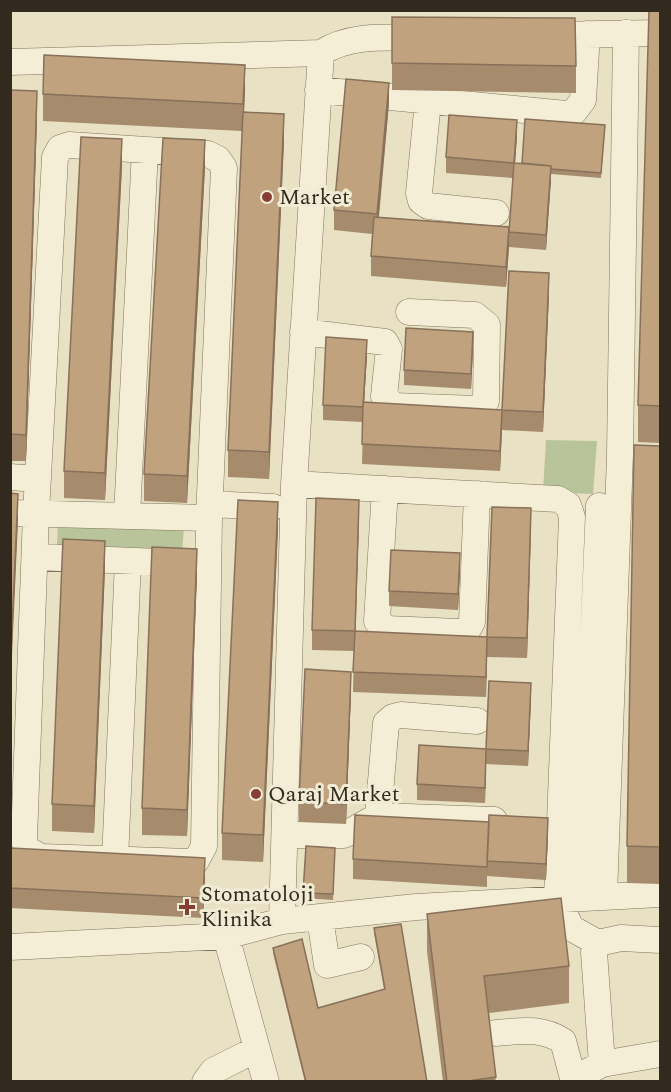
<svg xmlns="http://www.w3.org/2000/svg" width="671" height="1092" viewBox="0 0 671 1092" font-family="Spectral,serif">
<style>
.green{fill:#bac49a}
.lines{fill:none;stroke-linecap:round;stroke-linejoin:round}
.minor-casing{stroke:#80735d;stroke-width:27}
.minor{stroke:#f4eed6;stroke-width:26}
.wall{fill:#a68b6d}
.shaded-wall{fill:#877159}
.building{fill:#c1a27f;stroke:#877159;stroke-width:1.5}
.poi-dot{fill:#873e35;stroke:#f0ebd3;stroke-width:2}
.labels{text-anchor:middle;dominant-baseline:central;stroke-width:6;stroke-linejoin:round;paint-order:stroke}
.poi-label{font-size:22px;fill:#322a1f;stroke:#f0ebd3;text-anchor:start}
</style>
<rect width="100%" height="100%" fill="#e8e1c4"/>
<path class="green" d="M546,440L597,441L593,494L543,492Z
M58,521L184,527L182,553L57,547Z"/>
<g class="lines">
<g class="minor-casing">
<path id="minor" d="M540,35L660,33
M10,62L321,53
M318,90L566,114L574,112L583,100L587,34
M428,101L419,193L421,201L428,206L496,213
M69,145L208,154L218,159L224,168L209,518L204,846L196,861L189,862L41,857L26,849L24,839L36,514L55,157L60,148Z
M303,332L385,342L389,349L384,396L394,406L477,409L486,401L487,325L475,315L409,312
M10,477L38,479
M294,484L558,499L568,505L572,517L557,898L571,928L598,943
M385,489L377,621L387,629L459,632L468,629L472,622L477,494
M210,504L273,507
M10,513L209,518
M127,516L145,150
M35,557L185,563
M378,816L386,723L393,717L401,715L477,721
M285,835H344L378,816L494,820
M115,860L128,561
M604,896L620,455L626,33
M582,897L599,506
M320,918L327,965L361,957
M282,921L294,484L321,53C351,33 390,38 426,38
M226,936L266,1082
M10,947L226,936L282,921L416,907L660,894
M496,1033C522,1031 540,1027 563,1041L574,1082
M602,1064L594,952L598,943L621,938L660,940
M589,1071L602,1064L660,1054
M205,1082L213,1071L257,1049"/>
</g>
<use href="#minor" class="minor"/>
</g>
<path class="wall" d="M660,10V443L638,442V405Z
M392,17L576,66V93L392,90Z
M10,90L37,118L26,461H10Z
M245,92L244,112L284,141L269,479L228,477V450L242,131L43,121V94Z
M389,103L379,217L509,227L513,178L446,173V157L517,136L515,163H522L605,125L601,178L551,174L546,250L509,247L506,287L371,276V256L372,234L334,230V210Z
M122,166L105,500L64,498V471Z
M205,167L187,503L144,501V474Z
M549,293L543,432L502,430V410Z
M473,348L471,389L404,385V370Z
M367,355L364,403L502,430L500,471L362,464L363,422L323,420V405Z
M660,446V884L627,883V846Z
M359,520L355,631L487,657L486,697L353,692L354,651L312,650V630Z
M531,528L527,658L487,657V637Z
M278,529L263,862L222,860V833Z
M105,568L94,833L52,831V804Z
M460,569L458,610L389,606V591Z
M197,575L187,836L142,835V808Z
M351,691L346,824L299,822V802Z
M531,698L528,766L486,764L485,803L417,800V784L486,749Z
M548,834L546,880L487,876V887L353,879V859Z
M306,846L335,848L333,900L303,898Z
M10,848L205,878L203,918L10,908Z
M427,914L569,966V1003L489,1013L496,1082H443L427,951Z
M374,928L427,1082H305L273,953V948L318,1008L384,989L374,933Z"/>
<path class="shaded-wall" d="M245,65V92L243,131V104Z
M389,83V103L377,234V214Z
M37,91V118L26,461V435Z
M284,114V141L269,479V452Z
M517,120V136L514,178V163Z
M122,139V166L105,500V473Z
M205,140V167L187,503V476Z
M551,166V181L546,250V235Z
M509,227V247L506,287V267Z
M549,273V293L543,432V412Z
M473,332V348L471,389V374Z
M367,340V355L363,422V407Z
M502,410V430L500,471V451Z
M18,494V521L10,700V673Z
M359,500V520L355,651V631Z
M278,502V529L263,862V835Z
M531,508V528L527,658V638Z
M105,541V568L94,833V806Z
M197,549V575L187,836V810Z
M460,553V569L458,610V594Z
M487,637V657L486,697V677Z
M351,672V691L346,824V804Z
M531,683V698L528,766V751Z
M486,749V764L485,803V788Z
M548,818V834L546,880V864Z
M205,858V878L203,918V898Z"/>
<path class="building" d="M649,10H660V406L638,405Z
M392,17L575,18L576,66L392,63Z
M44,55L245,65L243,104L43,94Z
M346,79L389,83L377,214L334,210Z
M10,90L37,91L26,435L10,434Z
M243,112L284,114L269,452L228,450Z
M449,115L517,120L514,163L446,157Z
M525,119L605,125L601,173L551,169V166L522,163Z
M81,137L122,139L105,473L64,471Z
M163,138L205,140L187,476L144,474Z
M514,163L551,166L546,235L509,232Z
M374,217L509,227L506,267L371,256Z
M509,271L549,273L543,412L502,410Z
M406,328L473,332L471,374L404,370Z
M326,337L367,340L363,407L323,405Z
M363,402L502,410L500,451L362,444Z
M634,445L660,446V847L627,846Z
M10,493L18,494L10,673Z
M316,498L359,500L355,631L487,637L486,677L353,672L355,631L312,630Z
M238,500L278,502L263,835L222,833Z
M492,507L531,508L527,638L487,637Z
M63,539L105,541L94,806L52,804Z
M152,547L197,549L187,810L142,808Z
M391,550L460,553L458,594L389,591Z
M305,669L351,672L346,804L299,802Z
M489,681L531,683L528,751L486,749Z
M419,745L486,749L485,788L417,784Z
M355,815L489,822L487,867L353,859Z
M489,815L548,818L546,864L487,861Z
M306,846L335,848L333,894L303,893Z
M10,848L205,858L203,898L10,888Z
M561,898L569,966L484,976L496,1077L461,1082H447L427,914Z
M401,924L427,1082H306L273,948L302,939L318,1008L385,989L374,928Z"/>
<g class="poi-dot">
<circle cx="267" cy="197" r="6"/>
<circle cx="256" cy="794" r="6"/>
<path d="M184 898h6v6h6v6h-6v6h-6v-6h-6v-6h6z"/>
</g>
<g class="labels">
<g class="poi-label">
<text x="279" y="197">Market</text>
<text x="268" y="794">Qaraj Market</text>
<text x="201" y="894">Stomatoloji<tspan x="201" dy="25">Klinika</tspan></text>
</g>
</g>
<rect width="671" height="1092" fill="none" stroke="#322a1f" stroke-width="24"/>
</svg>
